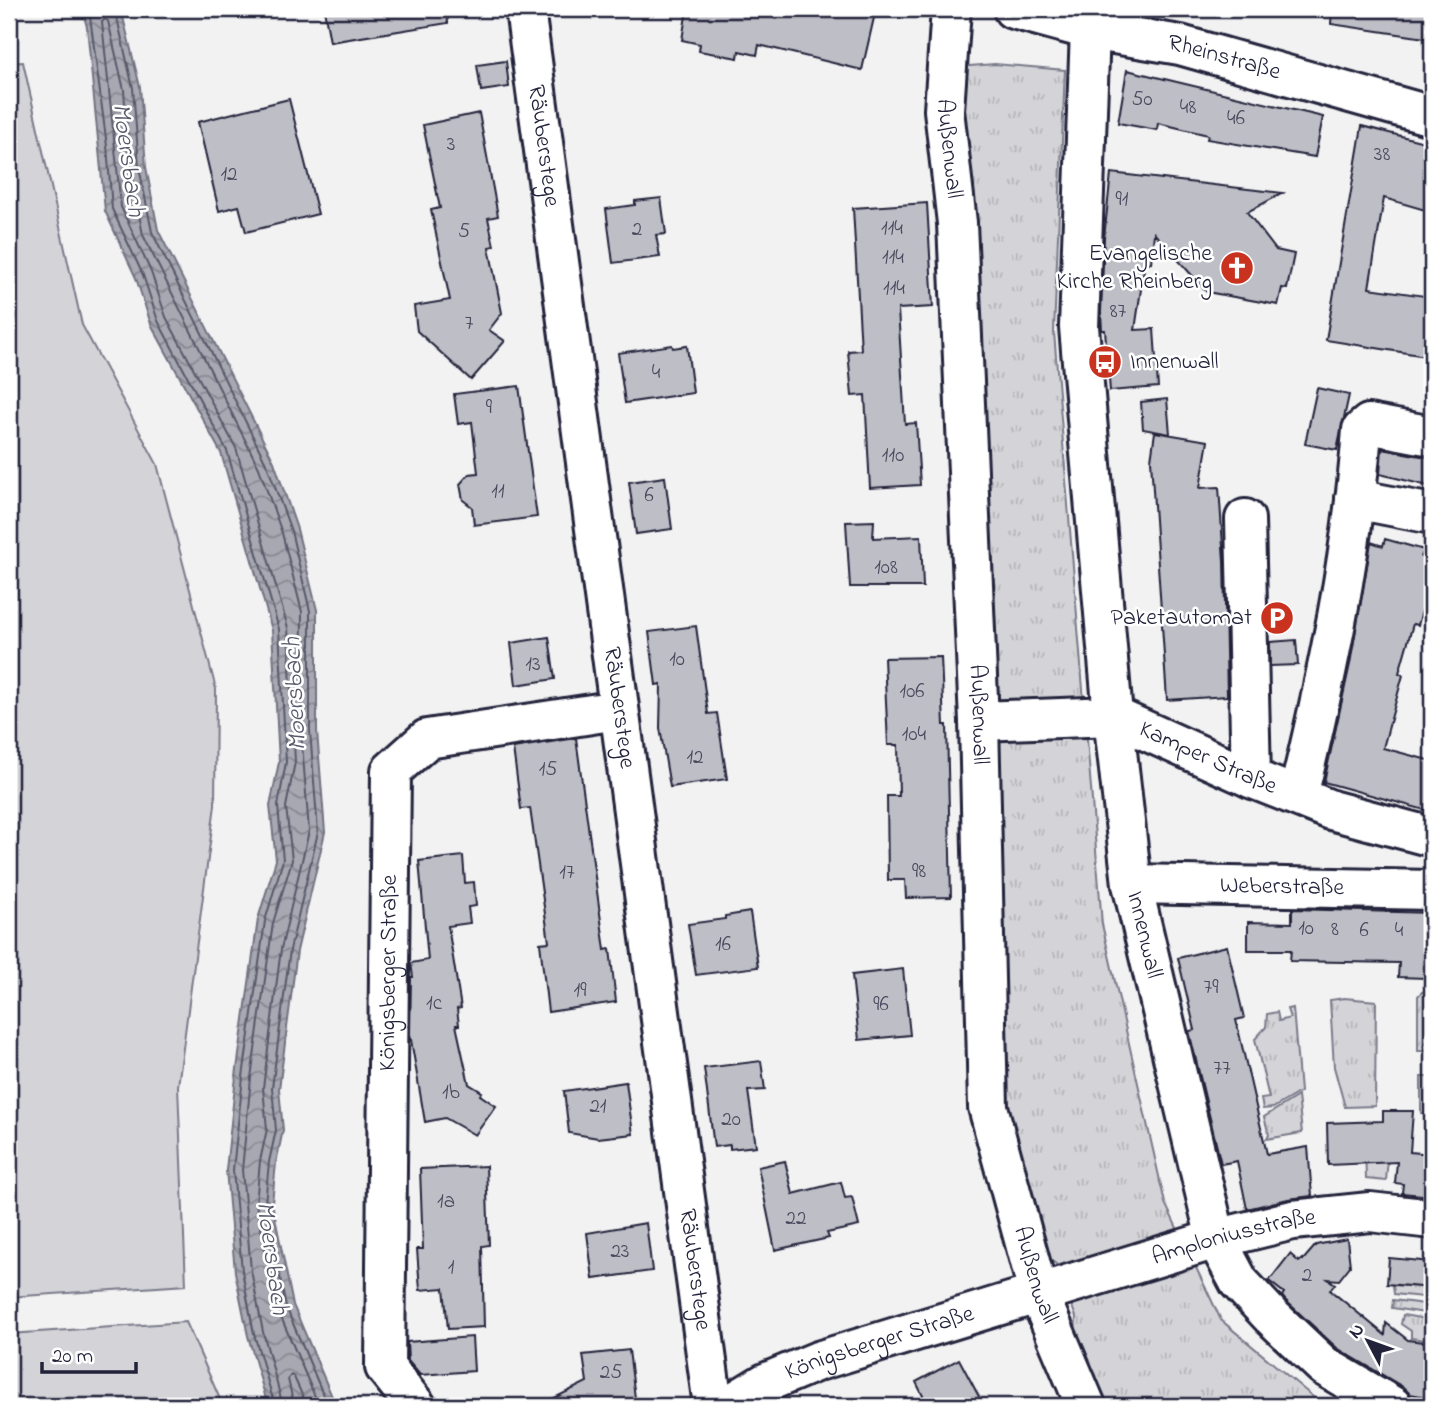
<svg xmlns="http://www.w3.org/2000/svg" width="1441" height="1415" viewBox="0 0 1441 1415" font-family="'Indie Flower',sans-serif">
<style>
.grass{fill:url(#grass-tufts);stroke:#7a7a8a;stroke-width:2}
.green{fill:#d3d3d8;stroke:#7a7a8a;stroke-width:2}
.water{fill:url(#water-waves);stroke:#727282;stroke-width:2}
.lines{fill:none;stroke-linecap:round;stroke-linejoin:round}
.shore{stroke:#58586b;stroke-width:2}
.building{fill:#bebec6;stroke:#22223b;stroke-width:2}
.minor-casing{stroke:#22223b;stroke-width:44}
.minor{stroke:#fff;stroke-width:38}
.labels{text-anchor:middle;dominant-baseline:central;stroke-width:5;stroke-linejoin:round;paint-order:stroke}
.number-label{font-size:21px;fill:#49495e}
.street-label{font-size:24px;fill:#22223b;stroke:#fff}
.poi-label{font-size:24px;fill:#22223b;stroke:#fff;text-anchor:end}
.water-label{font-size:26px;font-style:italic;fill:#58586b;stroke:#fff}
</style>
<defs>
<pattern id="grass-tufts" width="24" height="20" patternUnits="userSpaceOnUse" patternTransform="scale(1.75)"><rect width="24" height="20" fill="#d3d3d8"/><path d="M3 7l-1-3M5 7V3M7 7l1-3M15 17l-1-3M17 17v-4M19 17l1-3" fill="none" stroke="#b5b5ba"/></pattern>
<pattern id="water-waves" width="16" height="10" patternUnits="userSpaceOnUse" patternTransform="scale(1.75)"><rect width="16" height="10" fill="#a8a8b2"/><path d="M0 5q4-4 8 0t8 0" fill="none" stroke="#888892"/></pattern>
</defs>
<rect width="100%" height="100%" fill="#f2f2f3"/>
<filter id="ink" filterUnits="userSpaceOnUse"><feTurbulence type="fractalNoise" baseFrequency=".0143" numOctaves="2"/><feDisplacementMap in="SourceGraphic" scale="14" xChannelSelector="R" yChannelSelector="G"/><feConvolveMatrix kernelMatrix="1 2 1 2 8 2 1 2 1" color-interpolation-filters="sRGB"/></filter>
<g filter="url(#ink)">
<path class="grass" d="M995,64L1065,70L1054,332L1102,924L1165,1203L1221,1320L1319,1402L1329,1406H1109L1092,1382L1075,1337L1076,1317L1056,1264L1042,1255L999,1111L1008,1102L1001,1047L957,67Z
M1432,991V1035L1423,1046L1425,1051H1418V996L1422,992Z
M1344,998L1376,1001L1375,1106L1345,1107L1334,1067L1330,1000Z
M1293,1008L1300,1092L1273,1108L1263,1109L1261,1099L1269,1098L1255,1039L1266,1027L1267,1014L1277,1012L1279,1021L1290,1018L1287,1009Z
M1421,1077H1432V1114L1421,1113Z
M1298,1096L1302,1133L1266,1139L1269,1135L1264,1117Z
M1389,1146L1386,1181L1366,1179L1365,1147Z
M1393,1285L1432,1288V1298L1394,1294Z
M1393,1300L1432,1305V1314L1392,1308Z
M1403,1315L1432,1320V1341L1411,1338V1331L1401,1324Z"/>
<path class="green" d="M23,62L82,325L157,464L216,689L215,805L178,1086L186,1285L9,1297V63Z
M186,1322L223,1406H9V1334Z"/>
<path class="water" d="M82,9H121L140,87L146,167L158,230L274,462L297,529L317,610V731L325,832L297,951L279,1089L283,1130L276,1163L272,1203L293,1305L336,1406H268L248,1336L235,1272L226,1170L236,1076L258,919L276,860L270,806L279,762L272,630L221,453L151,324L136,278L105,211L87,27Z"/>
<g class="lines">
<path class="shore" d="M89,9L107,146L112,209L143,275L158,321L227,451L279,629L286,762L278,806L283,860L265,921L243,1077L233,1170L242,1271L254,1334L275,1406
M115,9L133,88L139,167L152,232L267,465L291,531L310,611V731L318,832L290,950L272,1088L276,1130L269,1162L265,1204L286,1307L328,1406
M283,1406L263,1332L251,1270L242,1170L251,1078L273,923L292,860L286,807L295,762L288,628L236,448L166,317L151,272L121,207L102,22L105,19L108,21L124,90L130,169L143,235L259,468L282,533L302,612L301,731L309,831L281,949L263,1088L267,1129L260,1161L256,1204L278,1310L319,1406
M294,1406L288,1379L291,1375L294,1377L307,1406"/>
</g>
<path class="building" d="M324,9H447L448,23L330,42Z
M687,9H876L862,70L759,45L757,55L739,51L738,58L699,51L700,44L682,40Z
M1332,9H1432V39L1331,24Z
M506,61L509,87L481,91L477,65Z
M1127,70L1323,117L1315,157L1207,139L1208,135L1158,123L1157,130L1118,123Z
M289,99L318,214L246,232L239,206L219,211L198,122Z
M479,113L498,216L488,218L494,246L489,247L502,313L489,330L505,341L471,380L417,331L414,306L450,300L431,210L440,208L423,125Z
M1362,126L1432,144V212L1384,198L1369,288L1432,297V357L1326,340Z
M1111,173L1283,193L1247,212L1276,250L1294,254L1287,289L1282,288L1278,305L1207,292L1154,233L1151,263L1145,262L1135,330L1154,329L1158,387L1110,391L1105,330H1102L1101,312L1104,238Z
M661,198L666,234L656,235L660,257L613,263L606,209L635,205V201Z
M927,203L933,307L898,309L905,424L916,423L920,485L870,488L865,395L852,396L848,351L861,350L853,208Z
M672,345L673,348L687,346L693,393L625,403L618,353Z
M519,386L537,517L474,525L472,507L463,500L460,484L469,474L478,473L472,422L458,424L454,394Z
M1317,388L1349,395L1337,450L1305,444Z
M1167,399L1170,434L1143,429L1141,402Z
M1155,432L1208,441L1200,488L1219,487L1224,561L1227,696L1167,700L1151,460Z
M1382,449L1432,458V487L1380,474Z
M665,477L672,529L636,534L629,482Z
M874,521L873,538L921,536L923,587H850L846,522Z
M1385,539L1424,550L1421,557L1432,560V576L1418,625L1413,624L1399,673L1403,675L1383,748L1432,761V812L1324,782L1350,664L1371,542L1383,546Z
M696,626L708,714L717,713L727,779L670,787L660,728L661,684L656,685L649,632Z
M549,637L555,679L516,685L511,643Z
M1296,640L1298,665L1270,666V642Z
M941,657L944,725H947L951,897L906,898L905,880H888L887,796H899L898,745H888L884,658Z
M576,738L605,950L610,949L616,1002L548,1012L540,943L549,942L530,808L521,809L513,748Z
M463,856L465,883L474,882L476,906L468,907L470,923L448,926L461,1008L457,1009L459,1025H456L469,1084L482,1092L480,1095L496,1106L475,1135L445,1118L425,1122L410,1034L411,977H413L411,963L428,960L419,861Z
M1292,909L1432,913V970H1426V978L1398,977L1399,963L1290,961L1291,950H1248V922L1292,923Z
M750,912L758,967L696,975L688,924L725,919V916Z
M1227,946L1244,1018L1236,1020L1267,1154L1308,1147L1312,1196L1288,1199L1247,1209L1237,1161L1221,1164L1189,1031L1195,1030L1178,958Z
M903,969L910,1035L859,1040L852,975Z
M761,1061L765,1090L748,1091L756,1146L730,1149V1145L714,1147L704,1068Z
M626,1082L633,1134L598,1138L569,1133L564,1091Z
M1383,1111H1413L1410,1152L1432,1154V1196L1402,1193L1403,1184L1395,1183L1397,1162L1328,1165L1327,1123L1383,1121Z
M785,1161L793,1194L841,1182L845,1198L852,1197L859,1226L827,1233L829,1238L775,1250L758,1167Z
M486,1166L489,1245L482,1246L484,1327L448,1329L444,1288L420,1290L417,1249H423L420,1169Z
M646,1223L652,1271L593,1279L587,1233Z
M1347,1239L1350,1266L1339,1280L1328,1279L1335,1284L1330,1290L1385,1335L1386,1323L1408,1340L1432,1343V1398L1410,1394L1403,1387L1337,1348L1286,1301L1282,1296L1284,1293L1269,1281L1290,1254L1299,1262L1302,1259L1303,1260L1316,1245Z
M1389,1258L1432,1262V1288L1387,1284Z
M472,1337L474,1371L420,1375L408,1361L407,1342Z
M629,1350L636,1406H538L587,1382L583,1355Z
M959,1359L984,1406H928L916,1382Z"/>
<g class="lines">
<g class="minor-casing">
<g id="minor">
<path id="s1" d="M525,9L713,1406"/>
<path id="s2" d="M951,9L944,110L957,223L979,721L988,1107L1039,1295L1086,1406"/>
<path id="s3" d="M1013,9L1090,30L1180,45L1432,116"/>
<path id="s4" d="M1110,9L1090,30L1079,327L1113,716L1132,884L1216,1239L1239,1282L1271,1316L1324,1366L1392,1406"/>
<path d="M1355,499L1432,514"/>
<path d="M1245,519L1251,778"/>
<path id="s5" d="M979,721L1113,716L1251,778L1331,810L1432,837"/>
<path d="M1298,796C1327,676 1353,553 1362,430L1369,424L1432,436"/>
<path id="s6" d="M1132,884L1432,890"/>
<path id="s7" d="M416,1406L385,1367L391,771L427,739L618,710"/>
<path id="s8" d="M727,1406L765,1383L818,1361L1216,1239L1293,1220L1370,1212L1432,1219"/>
</g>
</g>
<use href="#minor" class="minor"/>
</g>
</g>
<defs>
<g id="church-disc" transform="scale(1.75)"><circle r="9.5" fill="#c8321e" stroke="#fff"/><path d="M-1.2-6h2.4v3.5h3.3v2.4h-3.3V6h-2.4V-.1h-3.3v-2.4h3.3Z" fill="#fff"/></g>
<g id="bus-disc" transform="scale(1.75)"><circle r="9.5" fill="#c8321e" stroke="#fff"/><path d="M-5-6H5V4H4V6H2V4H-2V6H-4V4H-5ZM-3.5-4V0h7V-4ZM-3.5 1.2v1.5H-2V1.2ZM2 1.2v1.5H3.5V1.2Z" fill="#fff"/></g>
<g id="parking-disc" transform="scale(1.75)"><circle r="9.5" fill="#c8321e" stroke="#fff"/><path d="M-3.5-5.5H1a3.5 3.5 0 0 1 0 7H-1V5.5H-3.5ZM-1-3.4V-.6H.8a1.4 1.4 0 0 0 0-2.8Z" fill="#fff"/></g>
</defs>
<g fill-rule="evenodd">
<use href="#church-disc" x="1237" y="268"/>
<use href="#bus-disc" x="1105" y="362"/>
<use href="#parking-disc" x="1277" y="618"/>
</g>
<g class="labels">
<g class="number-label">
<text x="1142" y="100">50</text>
<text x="1188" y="108">48</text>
<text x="1236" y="119">46</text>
<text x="451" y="145">3</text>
<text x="1382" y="155">38</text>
<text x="229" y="175">12</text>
<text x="1122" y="200">91</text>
<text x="892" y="229">114</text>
<text x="637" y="230">2</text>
<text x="464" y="232">5</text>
<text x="893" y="258">114</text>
<text x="894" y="289">114</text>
<text x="1118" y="312">87</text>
<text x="469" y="324">7</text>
<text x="656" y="373">4</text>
<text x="489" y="408">9</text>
<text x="893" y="456">110</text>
<text x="498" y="492">11</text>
<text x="649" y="496">6</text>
<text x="886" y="568">108</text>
<text x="677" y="660">10</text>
<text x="533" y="665">13</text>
<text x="912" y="692">106</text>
<text x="914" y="735">104</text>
<text x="695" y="758">12</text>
<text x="548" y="770">15</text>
<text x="919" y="872">98</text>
<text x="567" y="873">17</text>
<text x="1306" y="929">10</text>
<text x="1335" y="930">8</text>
<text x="1364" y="931">6</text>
<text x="1399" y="931">4</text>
<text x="723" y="945">16</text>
<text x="1211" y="988">79</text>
<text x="580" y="991">19</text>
<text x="434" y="1004">1c</text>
<text x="881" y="1005">96</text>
<text x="1222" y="1069">77</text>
<text x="451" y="1093">1b</text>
<text x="598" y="1107">21</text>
<text x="731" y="1120">20</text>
<text x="446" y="1202">1a</text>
<text x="796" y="1219">22</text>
<text x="620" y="1252">23</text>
<text x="451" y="1268">1</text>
<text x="1307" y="1276">2</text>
<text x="611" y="1373">25</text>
</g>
<g class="street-label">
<text stroke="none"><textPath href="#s3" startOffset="217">Rheinstraße</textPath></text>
<text stroke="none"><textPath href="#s1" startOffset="138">Räuberstege</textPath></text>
<text stroke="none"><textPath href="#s2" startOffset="140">Außenwall</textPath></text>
<text stroke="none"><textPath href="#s1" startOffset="705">Räuberstege</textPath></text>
<text stroke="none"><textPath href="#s2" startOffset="707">Außenwall</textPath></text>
<text stroke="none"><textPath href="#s5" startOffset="238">Kamper Straße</textPath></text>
<text stroke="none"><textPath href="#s6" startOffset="150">Weberstraße</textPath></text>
<text stroke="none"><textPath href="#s4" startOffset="938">Innenwall</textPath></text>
<text stroke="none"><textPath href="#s7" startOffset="444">Königsberger Straße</textPath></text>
<text stroke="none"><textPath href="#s8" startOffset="536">Amploniusstraße</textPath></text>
<text stroke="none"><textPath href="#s1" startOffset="1272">Räuberstege</textPath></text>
<text stroke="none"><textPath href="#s2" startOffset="1274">Außenwall</textPath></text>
<text stroke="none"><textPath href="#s8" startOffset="166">Königsberger Straße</textPath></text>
</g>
<g class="poi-label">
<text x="1212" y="254">Evangelische<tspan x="1212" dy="28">Kirche Rheinberg</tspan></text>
<text x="1130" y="362" text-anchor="start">Innenwall</text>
<text x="1252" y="618">Paketautomat</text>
</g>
<g class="water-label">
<text transform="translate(127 160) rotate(82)">Moersbach</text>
<text transform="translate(296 694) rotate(-93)">Moersbach</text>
<text transform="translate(271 1258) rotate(82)">Moersbach</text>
</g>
</g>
<rect width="1441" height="1415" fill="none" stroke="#fff" stroke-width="35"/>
<rect x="18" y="18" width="1406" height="1380" fill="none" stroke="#22223b" stroke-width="2.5" filter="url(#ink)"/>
<g transform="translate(1368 1341) rotate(311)" stroke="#ffffff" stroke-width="5" paint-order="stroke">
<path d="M0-5L12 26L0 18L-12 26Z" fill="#22223b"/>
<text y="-10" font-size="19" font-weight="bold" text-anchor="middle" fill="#22223b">N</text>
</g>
<path d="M42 1362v10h94v-10" fill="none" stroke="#22223b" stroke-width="3.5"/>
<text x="52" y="1362" font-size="21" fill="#22223b" stroke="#ffffff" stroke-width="5" paint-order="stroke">20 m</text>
</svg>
